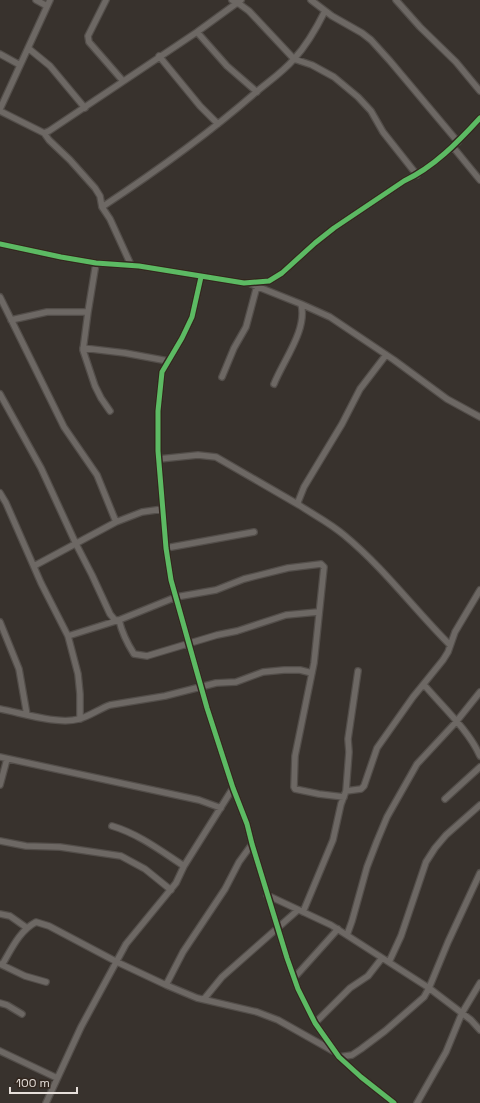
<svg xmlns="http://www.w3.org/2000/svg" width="480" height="1103" viewBox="0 0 480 1103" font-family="'Space Grotesk',sans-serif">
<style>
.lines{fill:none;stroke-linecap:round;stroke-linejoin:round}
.minor-casing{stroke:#534e4a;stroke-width:8}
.minor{stroke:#6d6864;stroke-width:5.5}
.cycleway-casing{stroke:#32271f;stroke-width:8}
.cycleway{stroke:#5cba63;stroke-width:5}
</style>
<rect width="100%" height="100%" fill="#38322d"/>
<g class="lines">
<g class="minor-casing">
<path id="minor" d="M36,0L47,6
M106,0L88,36L89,42L123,81
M232,0L238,3L249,11L294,59L312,65L334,77L358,97L371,111L383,132L417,175
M311,0L332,16L362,33L371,40L390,61L458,142
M396,0L420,27L456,62L480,91
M197,32L227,66L257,92
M28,48L50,66L85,108
M0,54L20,65
M159,56L200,106L218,124
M0,109L50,0
M0,111L44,133L49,131L197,32L241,0
M44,133L49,140L70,160L95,188L100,196L102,207L110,219L131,265
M453,147L480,180
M102,207C155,172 207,135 255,93C268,82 283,72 294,59C307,45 317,27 325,11
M0,244L61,257L96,263L139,266L244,283L269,281L282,273L315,243L334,228L404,181C434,167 458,142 480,118
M96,263L88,312L83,350L95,386L101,398L110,411
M201,277L192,317L182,338L162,372L158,411V451L161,487L166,548L171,580L207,708L233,788L247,824L252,844L287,958L298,989L315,1023L339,1057L361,1077L394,1103
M251,284L301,304L330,317L394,360L447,399L480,417
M0,297L64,427L97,475L116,522
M11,320L47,312H88
M83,348L125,353L168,361
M386,355L360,389L342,424L304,487L298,502L299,505C314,515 330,523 344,535C384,568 414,609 450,645
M222,377L234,348L246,327L257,286
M274,384C283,361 308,329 301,304
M0,394L41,468L76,544L92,575L110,614L115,620H119C122,633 127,643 134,654L147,656L217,635L237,631L286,615L318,612
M159,459L198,455L216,457L299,505
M0,493L6,503L41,583L68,636L78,674L80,694V719
M166,548L254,532
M34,566L116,522L142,512L163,509
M0,622L19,669L27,715
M68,636L119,620L176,597L216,590L244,579L288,568L321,564L324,567L314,663L295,756L294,787L295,789L319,794L344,797
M422,686L443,660L448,652L455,632L480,590
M0,709C22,713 58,725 79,719C90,716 99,709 110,705L165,696L216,683L236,682L263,672L284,670H300L312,673
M0,757L199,800L221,808
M0,785L7,759
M346,791L349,752L348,739L358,671
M445,799L480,767
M112,826C139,834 161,851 184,866
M0,841L26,846L60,847L121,856L145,869L171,890
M267,895L331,925L429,988L471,1020L480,1030
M303,912L333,840L341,804L346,791L361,789L364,786L377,748L413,697L422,686L426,687C444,708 469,731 480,756
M0,914L10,916L27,928
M347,935L352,921L367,867L377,841L387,817L417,764L456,722L480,692
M389,962L401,936L426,862L435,848L446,835L480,805
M0,964L25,976L46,982
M2,965C11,950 19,931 36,922L49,926L117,962L166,985L197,998L257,1012L278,1020L333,1051
M294,978L338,929
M166,985L183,952L225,889L239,862L252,844
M204,999L222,977L298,910
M0,1003L7,1005L22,1014
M315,1023L350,988L368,976L382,958
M0,1051L57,1078
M339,1057L352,1055L361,1049L385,1031L424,997L429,988L448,942L480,873
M46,1103L81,1027L126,944L176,883L184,866L233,788
M417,1103L446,1052L462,1013L480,983"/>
</g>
<use href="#minor" class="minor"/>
<g class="cycleway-casing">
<path id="cycleway" d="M0,244L61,257L96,263L139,266L244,283L269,281L282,273L315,243L334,228L404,181C434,167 458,142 480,118
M201,277L192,317L182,338L162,372L158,411V451L161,487L166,548L171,580L207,708L233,788L247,824L252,844L287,958L298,989L315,1023L339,1057L361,1077L394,1103"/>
</g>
<use href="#cycleway" class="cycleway"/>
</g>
<path d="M10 1087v6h67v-6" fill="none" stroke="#e6dfda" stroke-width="2"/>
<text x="16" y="1087" font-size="12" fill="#e6dfda" stroke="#32271f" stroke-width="3" paint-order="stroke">100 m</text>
</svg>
